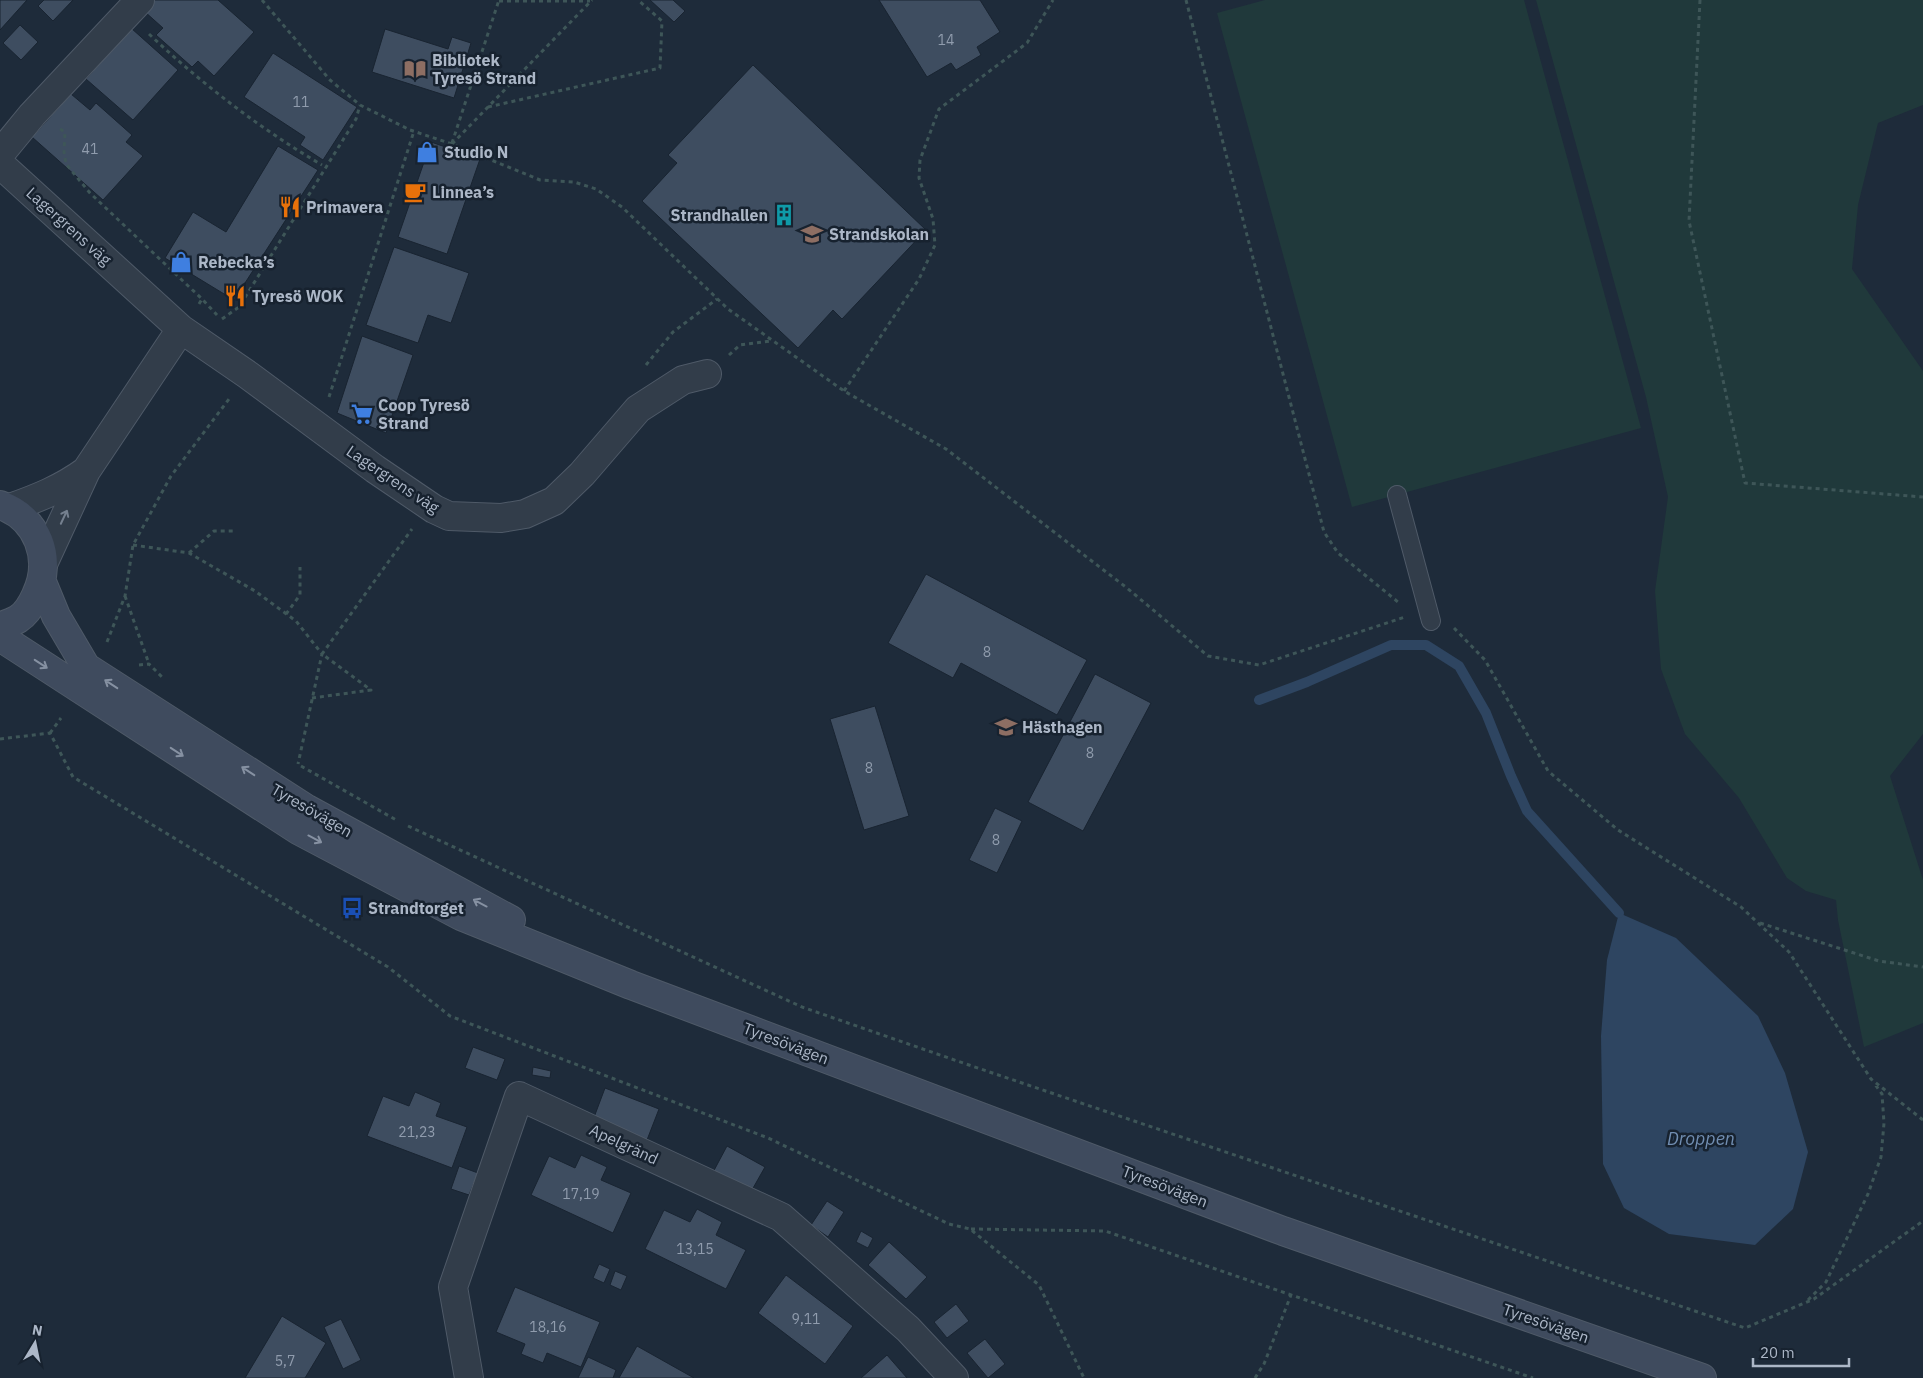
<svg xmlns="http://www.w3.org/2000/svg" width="1923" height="1378" viewBox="0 0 1923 1378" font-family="'IBM Plex Sans',sans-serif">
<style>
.green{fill:#20393b}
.water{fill:#2e4561}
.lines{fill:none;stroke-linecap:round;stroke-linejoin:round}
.stream{stroke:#2e4561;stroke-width:10}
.building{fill:#3e4d60;stroke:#192431}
.lane-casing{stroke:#4f5a68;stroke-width:20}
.street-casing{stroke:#4f5a68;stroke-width:30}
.secondary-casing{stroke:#4f5a68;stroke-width:30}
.path{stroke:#3e5658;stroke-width:3;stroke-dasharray:4 4;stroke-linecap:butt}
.lane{stroke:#323d4a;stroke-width:18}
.street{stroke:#323d4a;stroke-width:28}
.secondary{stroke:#3f4b5e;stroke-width:28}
.oneway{stroke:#75808f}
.oneway2{stroke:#8691a2}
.labels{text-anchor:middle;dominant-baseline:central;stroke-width:5;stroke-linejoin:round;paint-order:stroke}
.number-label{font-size:14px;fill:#909cad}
.poi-label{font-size:16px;font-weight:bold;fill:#acb7c7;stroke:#17222f;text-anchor:start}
.street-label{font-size:16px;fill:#acb7c7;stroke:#17222f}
.water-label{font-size:18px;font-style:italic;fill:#718eb2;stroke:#17222f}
</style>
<rect width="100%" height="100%" fill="#1e2b3a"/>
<path class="green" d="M1265,0H1524L1641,428L1352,507L1217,13Z
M1536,0H1923V105L1878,123L1858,205L1852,269L1923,371V734L1890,776L1923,880V1023L1864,1047L1838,920L1836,900L1806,891L1787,878L1739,798L1685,734L1661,669L1655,591L1668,497L1646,397Z"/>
<path class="water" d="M1619,913L1676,938L1758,1016L1785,1073L1808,1152L1793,1209L1755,1245L1669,1234L1624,1208L1603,1164L1601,1036L1607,960Z"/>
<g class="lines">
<path class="stream" d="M1259,700L1307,682L1391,645H1426L1459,666L1486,713L1511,776L1527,811L1619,913"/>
</g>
<path class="building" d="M0,0H27L0,30Z
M44,0H73L53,21L38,6Z
M155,0H218L254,32L214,76L198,61L192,67L156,35L163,28L144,11Z
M650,0H673L685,11L674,22Z
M879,0H980L1000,32L977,47L981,55L956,70L951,63L927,77Z
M20,25L38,42L21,60L3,43Z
M131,28L178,70L133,120L86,79Z
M385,29L448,49L452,37L471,43L454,98L372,72Z
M273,53L357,107L323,160L300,145L305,137L244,97Z
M753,65L926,230L842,319L833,310L798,348L642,201L677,163L668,155Z
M71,94L90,110L96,103L132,135L126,142L143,156L103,200L32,137Z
M431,142L480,159L447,254L398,237Z
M278,146L318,170L234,300L165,258L193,212L226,232Z
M394,247L469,273L451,323L428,315L418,343L366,325Z
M362,336L413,355L386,433L337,413Z
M926,574L1087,660L1057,715L961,663L953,678L888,643Z
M1095,674L1151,703L1083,831L1028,802Z
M875,706L909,816L864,830L830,719Z
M995,808L1022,821L997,873L969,860Z
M473,1047L505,1059L497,1080L465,1068Z
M533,1067L551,1071L550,1078L532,1075Z
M605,1088L659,1109L647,1140L593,1120Z
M415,1092L441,1103L436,1116L467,1127L452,1168L367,1136L383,1096L409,1106Z
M727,1146L765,1167L748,1197L711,1176Z
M581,1155L607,1167L601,1180L631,1193L613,1233L531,1195L549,1156L575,1168Z
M459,1166L478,1173L469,1195L451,1189Z
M827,1201L844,1212L828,1237L811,1225Z
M697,1209L722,1222L716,1235L746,1250L726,1289L645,1249L664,1210L690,1222Z
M861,1231L873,1238L868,1248L856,1242Z
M889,1242L927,1277L906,1299L868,1265Z
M599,1264L610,1269L604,1283L593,1278Z
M615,1271L627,1276L621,1290L610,1285Z
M786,1275L853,1326L825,1364L758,1313Z
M515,1287L600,1322L581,1367L547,1353L543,1363L521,1354L525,1344L496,1332Z
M956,1304L969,1321L947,1338L934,1322Z
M282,1316L326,1343L305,1378H245Z
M341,1319L361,1360L343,1369L324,1327Z
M985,1339L1005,1364L988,1378L967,1353Z
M637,1346L694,1378H619Z
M887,1355L907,1378H861Z
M588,1357L616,1370L613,1378H578Z"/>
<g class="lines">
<g class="lane-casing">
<path id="lane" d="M1397,495L1431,621"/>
</g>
<g class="street-casing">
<path id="street" d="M0,154L32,115L140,0
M0,164L181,329L248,375L375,469L434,509L449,516L501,518L525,514L554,501L582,474L638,409L683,380L707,374
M10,508C38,498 61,489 86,471
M44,562L86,471L181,329
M469,1378L453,1287L519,1096L781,1217L908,1329L954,1378"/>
</g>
<g class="secondary-casing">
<path id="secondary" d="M0,505C38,518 53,559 36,595C32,604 26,614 18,619C13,622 6,624 0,627
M42,582L56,616L86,667L307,809L511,920
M0,637L298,830L461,916L631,985L1283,1231L1702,1378"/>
</g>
<path class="path" d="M262,0L330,80L360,105L410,130L452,144L540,180L574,182L596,189L622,207L728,309L844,391L946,449L1127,588L1208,656L1259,665L1405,617
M1186,0L1324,532L1338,553L1398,602
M1700,0L1689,221L1745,483L1923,497
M499,1H590
M149,34C202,84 259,128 322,165
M488,107L660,68L662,21L638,0
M60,129L65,132L64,152L66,164L90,193L202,299
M452,143L499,0
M452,144L592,0
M199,304L202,299L217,315
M222,319L239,307L356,119L360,105
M729,355L740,345L771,341
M646,365L673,332L717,299
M844,391L919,279L935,245L933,219L919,178L920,160L939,109L1027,43L1053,0
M329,397L414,131
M133,545L189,553L255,591L296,621L322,654L298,764
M189,553L214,531H233
M125,596L149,664
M286,614L300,595V567
M1454,628L1485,660L1548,771L1618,830L1741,907L1789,952L1871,1079L1923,1120
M107,642L125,596L133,545L171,476L229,399
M139,665L149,664L164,679
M312,698L371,690L322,654L412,529
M50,733L61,718
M0,739L50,733L73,777L388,967L450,1016L768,1138L949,1224L970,1229L1039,1285L1084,1378
M301,766L398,821
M408,826L802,1007L966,1064L1745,1328L1814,1299L1923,1221
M1760,923L1879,961L1923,967
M971,1229L1105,1231L1533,1378
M1808,1300L1826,1282L1868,1194L1881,1157L1884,1123L1882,1094L1874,1083
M1255,1378L1264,1364L1291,1295"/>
<use href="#lane" class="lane"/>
<use href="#street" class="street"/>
<use href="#secondary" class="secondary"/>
</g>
<defs><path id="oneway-shaft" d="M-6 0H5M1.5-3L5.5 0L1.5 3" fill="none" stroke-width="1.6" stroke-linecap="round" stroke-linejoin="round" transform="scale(1.25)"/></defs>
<use class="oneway" href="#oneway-shaft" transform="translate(64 517) rotate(-65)"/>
<g class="oneway2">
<use href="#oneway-shaft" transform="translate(41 664) rotate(33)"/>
<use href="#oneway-shaft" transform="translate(111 684) rotate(-147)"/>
<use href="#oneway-shaft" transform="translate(177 752) rotate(33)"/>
<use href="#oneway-shaft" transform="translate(248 771) rotate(-147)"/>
<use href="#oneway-shaft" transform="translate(315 839) rotate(28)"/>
<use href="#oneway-shaft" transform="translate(480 903) rotate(-152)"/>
</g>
<defs>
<g id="library-bare" transform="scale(1.725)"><path d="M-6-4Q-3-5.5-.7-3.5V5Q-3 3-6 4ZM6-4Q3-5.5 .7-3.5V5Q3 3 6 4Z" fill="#8d6e63" stroke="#17222f" stroke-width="2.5" paint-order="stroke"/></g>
<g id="shop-bare" transform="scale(1.725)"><path d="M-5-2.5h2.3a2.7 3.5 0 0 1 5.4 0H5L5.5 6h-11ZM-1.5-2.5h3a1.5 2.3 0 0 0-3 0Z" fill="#3f7fe0" stroke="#17222f" stroke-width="2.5" paint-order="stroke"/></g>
<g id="cafe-bare" transform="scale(1.725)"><path d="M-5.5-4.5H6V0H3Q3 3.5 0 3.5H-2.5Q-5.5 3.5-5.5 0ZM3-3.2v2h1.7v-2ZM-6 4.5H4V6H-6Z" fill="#e8710a" stroke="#17222f" stroke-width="2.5" paint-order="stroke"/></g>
<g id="restaurant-bare" transform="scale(1.725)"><path d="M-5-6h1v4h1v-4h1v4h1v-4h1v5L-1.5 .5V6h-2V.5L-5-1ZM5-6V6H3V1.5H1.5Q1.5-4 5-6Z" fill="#e8710a" stroke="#17222f" stroke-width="2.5" paint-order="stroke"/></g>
<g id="building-bare" transform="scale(1.725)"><path d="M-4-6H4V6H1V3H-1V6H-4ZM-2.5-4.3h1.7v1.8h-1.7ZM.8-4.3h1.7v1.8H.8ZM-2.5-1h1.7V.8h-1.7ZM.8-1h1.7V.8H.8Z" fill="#0f9aa8" stroke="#17222f" stroke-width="2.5" paint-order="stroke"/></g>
<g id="school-bare" transform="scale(1.725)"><path d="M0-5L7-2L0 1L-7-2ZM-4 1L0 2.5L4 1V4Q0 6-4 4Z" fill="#8d6e63" stroke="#17222f" stroke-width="2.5" paint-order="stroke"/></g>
<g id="supermarket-bare" transform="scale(1.725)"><path d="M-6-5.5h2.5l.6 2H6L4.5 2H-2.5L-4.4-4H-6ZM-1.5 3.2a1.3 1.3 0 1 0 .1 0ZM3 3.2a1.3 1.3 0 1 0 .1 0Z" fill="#3f7fe0" stroke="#17222f" stroke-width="2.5" paint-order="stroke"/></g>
<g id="bus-bare" transform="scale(1.725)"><path d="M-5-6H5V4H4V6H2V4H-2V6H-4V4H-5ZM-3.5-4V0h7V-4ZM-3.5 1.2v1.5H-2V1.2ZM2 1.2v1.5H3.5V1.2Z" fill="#1a4fb4" stroke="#17222f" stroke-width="2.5" paint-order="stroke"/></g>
</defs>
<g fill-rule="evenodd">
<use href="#library-bare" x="415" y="69"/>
<use href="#shop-bare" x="427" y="152"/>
<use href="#cafe-bare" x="415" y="192"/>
<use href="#restaurant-bare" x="290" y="207"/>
<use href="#building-bare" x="784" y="215"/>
<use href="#school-bare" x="812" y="234"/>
<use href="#shop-bare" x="181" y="262"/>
<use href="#restaurant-bare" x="235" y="296"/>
<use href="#supermarket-bare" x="362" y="414"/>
<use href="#school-bare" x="1006" y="727"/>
<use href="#bus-bare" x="352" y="908"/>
</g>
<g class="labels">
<g class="number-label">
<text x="946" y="40">14</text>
<text x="301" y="102">11</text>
<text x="90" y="149">41</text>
<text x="987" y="652">8</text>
<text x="1090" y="753">8</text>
<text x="869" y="768">8</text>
<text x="996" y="840">8</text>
<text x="417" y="1132">21,23</text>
<text x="581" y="1194">17,19</text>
<text x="695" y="1249">13,15</text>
<text x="806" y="1319">9,11</text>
<text x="548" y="1327">18,16</text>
<text x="285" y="1361">5,7</text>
</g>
<g class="poi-label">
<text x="432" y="60">Bibliotek<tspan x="432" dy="18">Tyresö Strand</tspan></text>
<text x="444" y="152">Studio N</text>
<text x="432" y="192">Linnea’s</text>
<text x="306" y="207">Primavera</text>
<text x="768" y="215" text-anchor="end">Strandhallen</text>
<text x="829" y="234">Strandskolan</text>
<text x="198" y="262">Rebecka’s</text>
<text x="252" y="296">Tyresö WOK</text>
<text x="378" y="405">Coop Tyresö<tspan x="378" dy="18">Strand</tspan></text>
<text x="1022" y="727">Hästhagen</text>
<text x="368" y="908">Strandtorget</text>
</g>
<g class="street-label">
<text transform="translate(69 226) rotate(42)">Lagergrens väg</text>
<text transform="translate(393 479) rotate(34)">Lagergrens väg</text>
<text transform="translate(312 810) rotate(30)">Tyresövägen</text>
<text transform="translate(786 1043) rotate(21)">Tyresövägen</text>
<text transform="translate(624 1144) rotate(25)">Apelgränd</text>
<text transform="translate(1165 1186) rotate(21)">Tyresövägen</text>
<text transform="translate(1546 1323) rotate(19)">Tyresövägen</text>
</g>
<g class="water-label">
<text x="1701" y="1138">Droppen</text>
</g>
</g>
<g transform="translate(35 1343) rotate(10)" stroke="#17222f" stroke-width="4" paint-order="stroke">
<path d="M0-4L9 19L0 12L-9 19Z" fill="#acb7c7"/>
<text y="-8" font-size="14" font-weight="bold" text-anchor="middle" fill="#acb7c7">N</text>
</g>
<path d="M1753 1358v8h96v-8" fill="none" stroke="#acb7c7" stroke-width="2.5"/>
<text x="1760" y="1358" font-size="15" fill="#acb7c7" stroke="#17222f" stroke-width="4" paint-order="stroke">20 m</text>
</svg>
